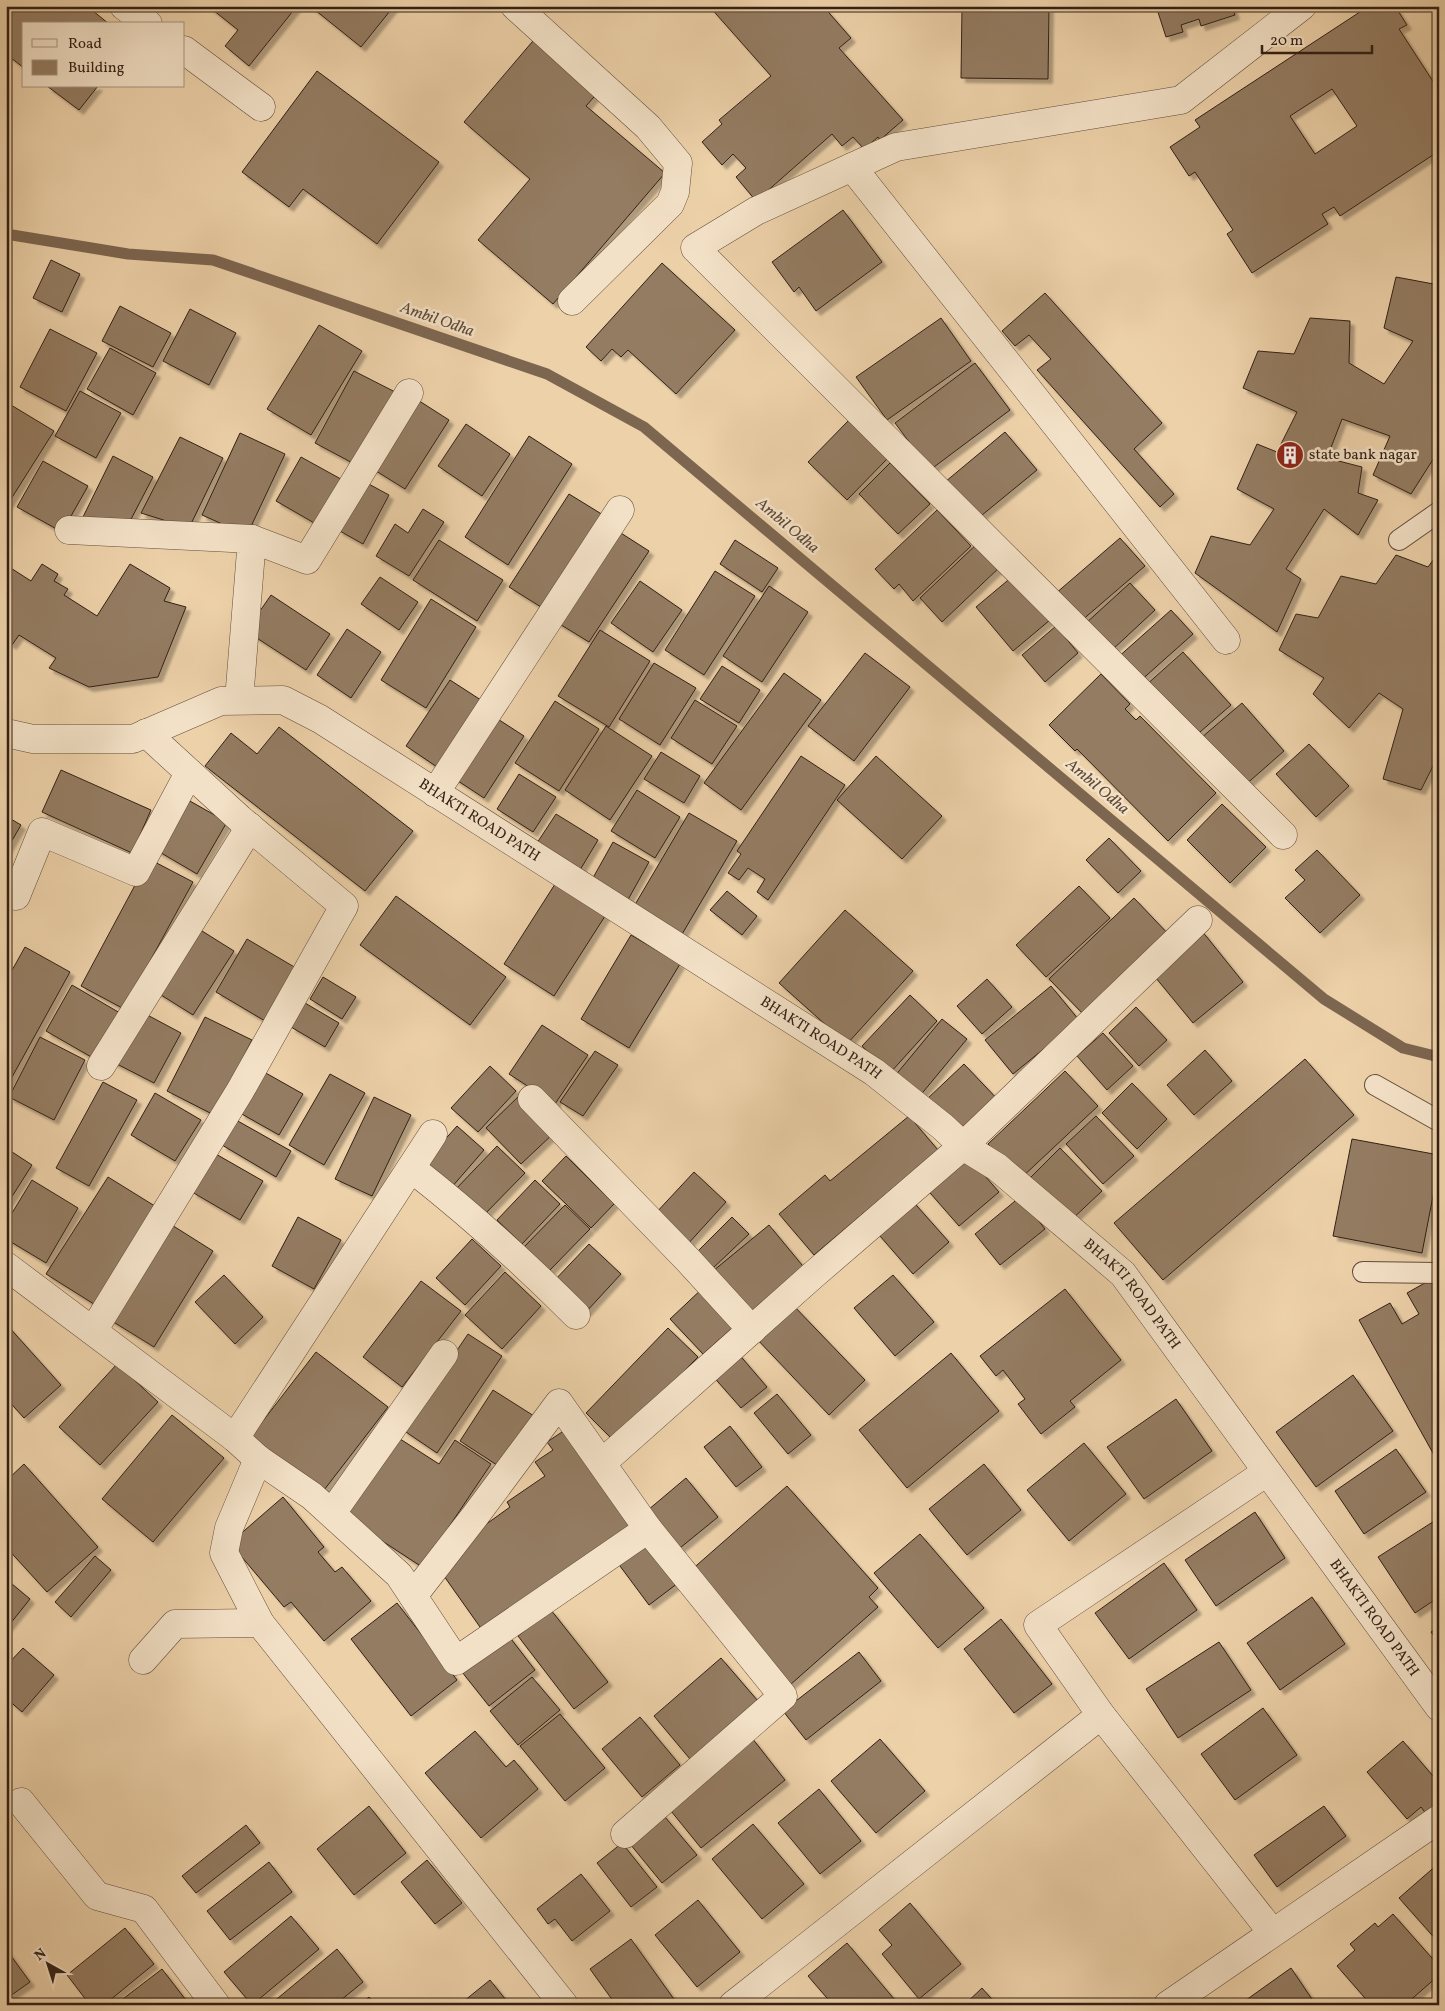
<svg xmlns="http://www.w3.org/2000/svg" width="1445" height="2011" viewBox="0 0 1445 2011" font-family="Vollkorn,serif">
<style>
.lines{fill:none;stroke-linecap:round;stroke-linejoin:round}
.stream{stroke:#7d6650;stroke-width:11}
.building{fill:#947c62;stroke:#332015;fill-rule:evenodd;filter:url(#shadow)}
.lane-casing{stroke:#624c3a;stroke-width:22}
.street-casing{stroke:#624c3a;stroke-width:29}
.lane{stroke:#f3e1c7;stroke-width:20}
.street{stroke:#f3e1c7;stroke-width:28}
.labels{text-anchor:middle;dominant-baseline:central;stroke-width:5;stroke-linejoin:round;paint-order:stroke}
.poi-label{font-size:15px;fill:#332015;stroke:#f3e1c7;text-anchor:start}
.street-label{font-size:15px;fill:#332015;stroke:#f3e1c7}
.water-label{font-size:16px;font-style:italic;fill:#5e4937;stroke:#f3e1c7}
</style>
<defs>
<filter id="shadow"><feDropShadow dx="4.5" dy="4.5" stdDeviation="1" flood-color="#0004"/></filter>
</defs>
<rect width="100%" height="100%" fill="#edd1a9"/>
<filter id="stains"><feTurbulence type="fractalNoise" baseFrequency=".004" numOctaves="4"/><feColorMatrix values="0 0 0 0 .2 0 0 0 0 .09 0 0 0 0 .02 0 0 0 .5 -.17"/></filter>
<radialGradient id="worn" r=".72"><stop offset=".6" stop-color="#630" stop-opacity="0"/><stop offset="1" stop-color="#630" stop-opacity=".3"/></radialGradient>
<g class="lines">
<path class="stream" d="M6,234L128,254L213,260L547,374L644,427L1324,999L1403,1048L1439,1057"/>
</g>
<path class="building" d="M6,6H87L109,24H24V68L6,54Z
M208,6H297L249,66L225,46L238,30Z
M310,6H394L361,47Z
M709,6H823L851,38L839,48L903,120L880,140L878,137L864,149L853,137L842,146L832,134L756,201L736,177L746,168L733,154L722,165L702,142L722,124L719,120L771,76Z
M962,6H1049L1048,79L961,78Z
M1156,6H1232L1235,15L1201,26L1199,19L1181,25L1183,32L1166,37Z
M1369,6H1395L1407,25L1399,29L1436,86L1439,84V151L1340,216L1334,207L1322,214L1328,224L1252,273L1227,234L1233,230L1195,172L1189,176L1170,147L1200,127L1195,120ZM1332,89L1357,126L1315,154L1290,116Z
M538,35L601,89L586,106L665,173L553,304L478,240L530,179L464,122Z
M317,71L439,162L377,244L303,189L289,207L242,172Z
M47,86H98L79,110Z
M843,210L882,262L816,311L799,287L794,292L772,262Z
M51,260L80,274L62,312L33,298Z
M662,263L735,330L676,394L628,350L621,357L612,349L601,361L586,347Z
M1396,277L1439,285V450L1411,494L1373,475L1390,436L1342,419L1327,458L1362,467L1358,493L1378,500L1358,535L1324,509L1286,569L1301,579L1277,632L1195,573L1211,536L1250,545L1274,509L1237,489L1257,444L1277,452L1297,412L1243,388L1258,351L1294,354L1310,318L1350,321L1349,363L1384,384L1413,341L1384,328Z
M1045,293L1162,423L1134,449L1174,494L1160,507L1037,370L1051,359L1029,335L1015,346L1002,331Z
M120,306L171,333L153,367L102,341Z
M190,309L236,333L209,385L163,361Z
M941,318L971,361L887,420L856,377Z
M319,325L362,351L311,435L267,409Z
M50,329L97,353L66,411L20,387Z
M110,348L156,373L133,415L87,389Z
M975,363L1010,410L930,470L895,423Z
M354,371L401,395L362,468L315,443Z
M80,391L121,413L96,458L55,436Z
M413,397L449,420L405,489L368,466Z
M6,402L54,431L6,507Z
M849,420L888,458L847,500L808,462Z
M466,424L510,454L482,496L438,466Z
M1005,432L1037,470L976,520L945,482Z
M240,433L285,454L247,535L202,515Z
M529,436L572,464L508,565L465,537Z
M180,437L223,458L189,528L141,513Z
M113,456L153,477L128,525L81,521Z
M301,457L348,483L323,528L276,501Z
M43,461L88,486L62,532L17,507Z
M890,463L930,504L898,534L859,494Z
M365,482L389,495L363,544L338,530Z
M569,494L608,518L549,612L509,587Z
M423,509L444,522L409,576L376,556L395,524L408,533Z
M937,510L971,546L913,601L899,584L894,589L875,569Z
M613,528L649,551L589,642L553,620Z
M1120,538L1145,566L1080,622L1055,594Z
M439,540L503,580L477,621L413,580Z
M735,540L778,568L762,592L720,564Z
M980,541L1002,565L942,622L920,598Z
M1439,552V754L1421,790L1383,779L1403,709L1379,693L1349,728L1313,694L1324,678L1279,650L1296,614L1318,618L1341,576L1376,584L1396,555L1428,567Z
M42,564L58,574L54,581L68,589L64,595L97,616L130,564L170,588L164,601L186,607L158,677L89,687L49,668L56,658L19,635L12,645L6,641V565L31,581Z
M715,571L755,596L704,675L665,650Z
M1013,576L1050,620L1013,651L976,607Z
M380,577L418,602L399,630L361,604Z
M640,581L682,610L653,652L611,623Z
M1130,583L1155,610L1111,651L1085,624Z
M769,586L808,612L762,682L723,656Z
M271,595L330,634L306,670L246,631Z
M431,599L476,627L426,708L381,680Z
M1171,610L1193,634L1138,683L1116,659Z
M1056,626L1078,653L1045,682L1022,655Z
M347,629L381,652L351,698L317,675Z
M600,630L650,661L609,727L558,696Z
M1183,652L1231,705L1192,739L1145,686Z
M865,653L910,687L854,761L808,726Z
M654,663L696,688L660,745L619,719Z
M722,666L760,690L739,723L700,699Z
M784,673L821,700L741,810L704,783Z
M1101,674L1130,704L1125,709L1136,720L1140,716L1216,793L1168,841L1077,749L1075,751L1049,725Z
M450,680L487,704L443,771L406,746Z
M695,700L737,726L712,764L671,738Z
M555,701L599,729L559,791L515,763Z
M1242,703L1284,751L1243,787L1201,738Z
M493,716L524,736L484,798L452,777Z
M606,726L652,756L610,820L565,790Z
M279,727L413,831L365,891L205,766L231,733L257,754Z
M1309,744L1349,786L1316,817L1276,774Z
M661,752L700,776L684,803L644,779Z
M801,756L845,785L768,900L757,892L765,879L748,868L739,880L728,873L741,854L737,851Z
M876,756L942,816L902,859L837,800Z
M61,770L151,810L132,853L42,812Z
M519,774L556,797L533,832L497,809Z
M637,790L680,817L655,858L611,831Z
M181,796L227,822L197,874L151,847Z
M1222,804L1266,847L1230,883L1187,840Z
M689,813L737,841L678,941L630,913Z
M556,814L598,840L580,870L537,843Z
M6,816L21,825L6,851Z
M1109,838L1141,871L1118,893L1086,860Z
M613,842L649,862L625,905L589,885Z
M1317,850L1360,895L1320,933L1285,898L1305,880L1295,870Z
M149,859L193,882L124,1009L81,986Z
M557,881L607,913L554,996L504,964Z
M1079,886L1110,918L1046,977L1016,945Z
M727,891L757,916L742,935L710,910Z
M396,896L506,977L470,1025L360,945Z
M1134,898L1173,939L1089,1020L1049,979Z
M845,910L913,971L847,1044L779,983Z
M194,926L234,951L193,1015L153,990Z
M1202,931L1243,982L1193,1023L1151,972Z
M631,935L680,964L629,1048L581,1019Z
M247,939L296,968L265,1021L216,992Z
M25,947L70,972L6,1088V981Z
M323,977L356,997L342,1019L310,999Z
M987,979L1012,1007L982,1034L957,1006Z
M72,985L120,1013L93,1058L46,1031Z
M1051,986L1079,1020L1013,1074L985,1040Z
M910,995L937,1021L890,1073L862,1046Z
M305,1003L339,1023L325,1047L291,1027Z
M1136,1007L1167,1040L1139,1066L1109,1033Z
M138,1010L181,1033L154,1083L111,1061Z
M205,1017L252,1040L214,1115L167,1091Z
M942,1019L967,1039L919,1097L894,1077Z
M542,1025L588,1055L555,1104L509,1074Z
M1103,1033L1133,1066L1107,1090L1077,1056Z
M40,1037L85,1060L54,1120L9,1097Z
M1205,1050L1232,1081L1194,1115L1167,1085Z
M595,1051L618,1065L583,1116L560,1102Z
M1305,1059L1354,1115L1163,1280L1114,1223Z
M964,1064L1002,1104L965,1140L926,1100Z
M490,1066L516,1091L478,1132L451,1108Z
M1065,1071L1098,1106L1020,1179L988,1144Z
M264,1072L303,1094L279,1135L240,1113Z
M330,1074L365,1093L324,1165L289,1145Z
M103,1082L137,1100L89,1186L56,1168Z
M1132,1083L1167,1119L1137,1149L1102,1113Z
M155,1093L201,1120L175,1161L131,1135Z
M520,1095L555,1132L521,1164L486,1128Z
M374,1097L411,1115L372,1196L335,1179Z
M909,1116L938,1150L814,1255L779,1214L825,1175L830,1181Z
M1096,1116L1134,1156L1103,1184L1066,1144Z
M236,1120L291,1151L276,1177L222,1145Z
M457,1126L484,1150L451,1188L424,1163Z
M1352,1139L1439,1155V1165L1422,1253L1333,1236Z
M497,1146L525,1173L482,1217L454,1191Z
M6,1148L32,1165L6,1206Z
M1060,1148L1102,1191L1068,1223L1027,1181Z
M963,1151L999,1192L959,1226L924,1186Z
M214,1153L263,1181L240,1220L192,1192Z
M566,1156L614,1204L591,1228L542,1181Z
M694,1172L726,1202L687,1245L654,1215Z
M108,1177L158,1208L97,1306L46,1274Z
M32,1180L78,1208L46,1263L6,1239V1223Z
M535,1180L560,1204L522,1244L497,1220Z
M909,1197L949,1242L913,1274L873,1228Z
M1020,1197L1045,1229L1000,1265L975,1234Z
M565,1205L590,1229L549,1271L524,1247Z
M298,1217L341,1240L314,1289L272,1266Z
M732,1217L749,1234L712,1269L697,1252Z
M167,1222L213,1251L154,1347L107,1318Z
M769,1225L807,1271L750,1318L713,1271Z
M472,1239L501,1266L465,1305L436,1278Z
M589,1244L621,1274L586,1312L553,1282Z
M505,1272L541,1306L502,1349L465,1315Z
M224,1275L263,1317L235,1344L195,1302Z
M893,1275L934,1322L895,1356L854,1308Z
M1439,1275V1464L1359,1320L1390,1303L1402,1324L1419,1314L1407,1293Z
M421,1281L461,1311L402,1387L363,1357Z
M705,1286L739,1322L703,1354L670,1319Z
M1065,1289L1121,1360L1070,1401L1075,1407L1041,1434L1018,1404L1025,1399L1003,1370L996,1376L980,1356Z
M791,1303L865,1380L829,1415L755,1337Z
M7,1325L61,1385L24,1418L6,1398Z
M668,1328L698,1357L614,1441L586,1413Z
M468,1334L502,1356L437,1453L403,1430Z
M316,1352L388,1407L321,1494L249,1439Z
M737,1352L767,1387L741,1408L711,1374Z
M951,1353L999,1411L907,1488L859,1430Z
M117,1364L158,1402L100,1465L59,1427Z
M1353,1375L1393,1431L1316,1487L1276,1432Z
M493,1390L534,1416L500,1467L460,1441Z
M777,1394L811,1435L788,1454L754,1413Z
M1176,1399L1212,1451L1144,1499L1107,1447Z
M172,1415L224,1458L153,1542L102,1499Z
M730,1426L762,1467L736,1487L704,1447Z
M568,1428L637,1527L485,1634L439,1569L460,1543L510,1507L507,1502L545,1476L535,1462L553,1450L547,1442Z
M397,1437L439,1464L455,1440L491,1464L422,1567L344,1516Z
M1084,1443L1126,1494L1069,1541L1027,1490Z
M1396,1449L1426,1492L1364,1534L1335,1491Z
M24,1464L98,1547L47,1592L6,1547V1481Z
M984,1464L1021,1510L967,1555L929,1509Z
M686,1478L718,1517L680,1548L648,1510Z
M787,1486L878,1588L869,1597L878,1607L790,1685L689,1572Z
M283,1497L324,1547L318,1552L335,1572L342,1567L371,1601L324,1641L291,1602L284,1607L230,1543Z
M1255,1512L1285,1558L1216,1606L1185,1560Z
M1439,1518V1597L1415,1613L1378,1557Z
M920,1534L984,1608L938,1648L874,1573Z
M647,1540L678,1583L649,1605L617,1562Z
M95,1556L111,1570L71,1617L55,1602Z
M1164,1563L1197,1610L1129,1659L1095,1613Z
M6,1579L30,1599L6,1629Z
M1312,1597L1345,1644L1280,1690L1247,1643Z
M397,1603L457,1680L411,1716L351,1639Z
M551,1610L608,1682L574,1709L518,1636Z
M1001,1619L1052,1684L1014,1713L964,1649Z
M1439,1626V1643L1431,1632Z
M508,1635L535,1670L489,1706L462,1672Z
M1219,1642L1251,1690L1178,1738L1146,1689Z
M23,1648L54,1675L22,1712L6,1698V1666Z
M859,1652L881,1681L806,1740L783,1711Z
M721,1658L758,1701L690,1759L654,1716Z
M532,1677L560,1710L518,1745L490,1711Z
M1263,1708L1297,1755L1235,1800L1201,1754Z
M560,1714L605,1768L565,1801L520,1746Z
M640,1717L680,1765L642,1797L602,1749Z
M475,1731L506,1767L514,1760L538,1789L481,1838L425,1773Z
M752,1738L785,1780L701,1848L667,1806Z
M880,1739L925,1791L876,1833L831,1781Z
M1403,1741L1439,1783V1805L1427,1815L1421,1807L1407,1819L1367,1772Z
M819,1789L861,1841L820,1874L778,1823Z
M369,1806L406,1853L354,1895L317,1849Z
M1324,1806L1346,1836L1277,1887L1254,1855Z
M660,1811L697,1855L662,1883L626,1839Z
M753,1824L804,1884L762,1919L712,1859Z
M246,1825L260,1843L196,1893L182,1876Z
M622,1843L657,1887L631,1907L597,1863Z
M427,1860L462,1903L435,1924L401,1882Z
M269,1862L292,1892L230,1940L207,1911Z
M1439,1863V1943L1399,1898Z
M581,1874L610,1911L572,1941L555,1919L548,1924L537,1909Z
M698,1900L740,1952L697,1987L655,1935Z
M910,1903L961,1964L919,1999L882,1954L892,1945L879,1930Z
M1393,1914L1439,1966V1975L1405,2005H1371L1337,1966L1355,1950L1350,1944L1375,1923L1378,1927Z
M291,1916L319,1949L252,2005L224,1972Z
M125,1928L154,1964L104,2005H90L67,1975Z
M631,1939L676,2002L672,2005H616L590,1969Z
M847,1943L895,2000L889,2005H833L808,1976Z
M6,1949L30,1982L6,1999Z
M337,1949L363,1982L335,2005H274L272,2003Z
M1291,1968L1316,2005H1239Z
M162,1969L189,2004L188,2005H115Z
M490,1980L510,2005H459Z
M982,1988L997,2005H964Z
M369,1997L376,2005H360Z"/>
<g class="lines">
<g class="lane-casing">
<path id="lane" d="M1399,540L1439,512
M1375,1085L1439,1121
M1363,1272L1439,1273"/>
</g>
<g class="street-casing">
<g id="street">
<path d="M124,6L148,24"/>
<path d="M515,6L648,127L678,163L675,192L670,204L572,301"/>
<path d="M184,50L261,107"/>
<path d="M852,167L1226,640"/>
<path d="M69,530L252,539L239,700"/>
<path d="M252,539L307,560L409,393"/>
<path id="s1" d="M6,733L33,739H133L221,701L283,700L320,719L874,1072L943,1127L963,1146L997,1167L1123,1274L1439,1707"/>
<path d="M435,793L620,510"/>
<path d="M1283,835L695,248L756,211L896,147L1181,100L1302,6"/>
<path d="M6,891L16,896L42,832L136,872L189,773"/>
<path d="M101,1066L250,827"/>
<path d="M532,1099L688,1260L752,1330"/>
<path d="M411,1168C470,1214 523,1262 576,1315"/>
<path d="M6,1266L235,1438L258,1459L312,1496L399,1575L456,1661L648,1529"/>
<path d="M93,1331L240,1091L344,906L240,819L146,733"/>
<path d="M235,1438L433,1134"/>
<path d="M258,1459L229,1528L224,1553L260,1623L564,2005"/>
<path d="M602,1463L812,1276L963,1146L1198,920"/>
<path d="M1267,1472L1038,1625L1101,1715L1272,1932"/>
<path d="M332,1513L444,1354"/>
<path d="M413,1596L475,1516L559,1403L648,1529L783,1696L625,1834"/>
<path d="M143,1660L175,1624L260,1623"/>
<path d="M21,1802L97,1896L144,1909L216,2005"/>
<path d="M733,2005L1101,1715"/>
<path d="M1168,2005L1439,1819"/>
</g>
</g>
<use href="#lane" class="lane"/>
<use href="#street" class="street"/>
</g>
<defs>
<g id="building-disc" transform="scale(1.4375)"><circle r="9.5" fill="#8f2418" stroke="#f3e1c7"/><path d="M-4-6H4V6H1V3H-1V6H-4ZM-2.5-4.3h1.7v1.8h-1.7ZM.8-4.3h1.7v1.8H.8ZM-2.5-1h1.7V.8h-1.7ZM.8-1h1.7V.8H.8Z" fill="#fff"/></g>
</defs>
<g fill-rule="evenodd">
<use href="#building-disc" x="1290" y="455"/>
</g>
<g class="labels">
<g class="poi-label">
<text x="1309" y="455">state bank nagar</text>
</g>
<g class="street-label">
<text stroke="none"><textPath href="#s1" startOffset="516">BHAKTI ROAD PATH</textPath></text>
<text stroke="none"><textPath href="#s1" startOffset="921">BHAKTI ROAD PATH</textPath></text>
<text stroke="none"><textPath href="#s1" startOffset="1326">BHAKTI ROAD PATH</textPath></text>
<text stroke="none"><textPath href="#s1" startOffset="1731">BHAKTI ROAD PATH</textPath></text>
</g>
<g class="water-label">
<text transform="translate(437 320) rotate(19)">Ambil Odha</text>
<text transform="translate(787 526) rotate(40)">Ambil Odha</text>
<text transform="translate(1097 787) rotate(40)">Ambil Odha</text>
</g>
</g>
<rect width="1445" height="2011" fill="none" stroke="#edd1a9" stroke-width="25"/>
<rect x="8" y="8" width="1430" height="1996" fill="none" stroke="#332015" stroke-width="2.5"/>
<rect x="12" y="12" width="1420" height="1986" fill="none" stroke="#332015"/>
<rect x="22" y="22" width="162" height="65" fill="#f3e1c7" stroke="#a69480"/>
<rect x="32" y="39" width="25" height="8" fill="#f3e1c7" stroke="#a69480"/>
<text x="68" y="48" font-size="15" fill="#332015">Road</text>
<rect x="32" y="60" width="25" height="15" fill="#947c62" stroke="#a69480"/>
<text x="68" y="72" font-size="15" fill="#332015">Building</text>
<g transform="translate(48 1964) rotate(321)" stroke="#f3e1c7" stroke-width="4" paint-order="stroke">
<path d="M0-4L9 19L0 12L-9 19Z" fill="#332015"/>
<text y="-8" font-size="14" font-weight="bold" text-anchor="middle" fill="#332015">N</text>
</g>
<path d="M1262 45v8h110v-8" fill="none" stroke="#332015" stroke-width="2.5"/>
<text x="1270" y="45" font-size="15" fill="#332015" stroke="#f3e1c7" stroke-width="4" paint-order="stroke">20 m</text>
<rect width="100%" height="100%" filter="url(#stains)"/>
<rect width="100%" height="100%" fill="url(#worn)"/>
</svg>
